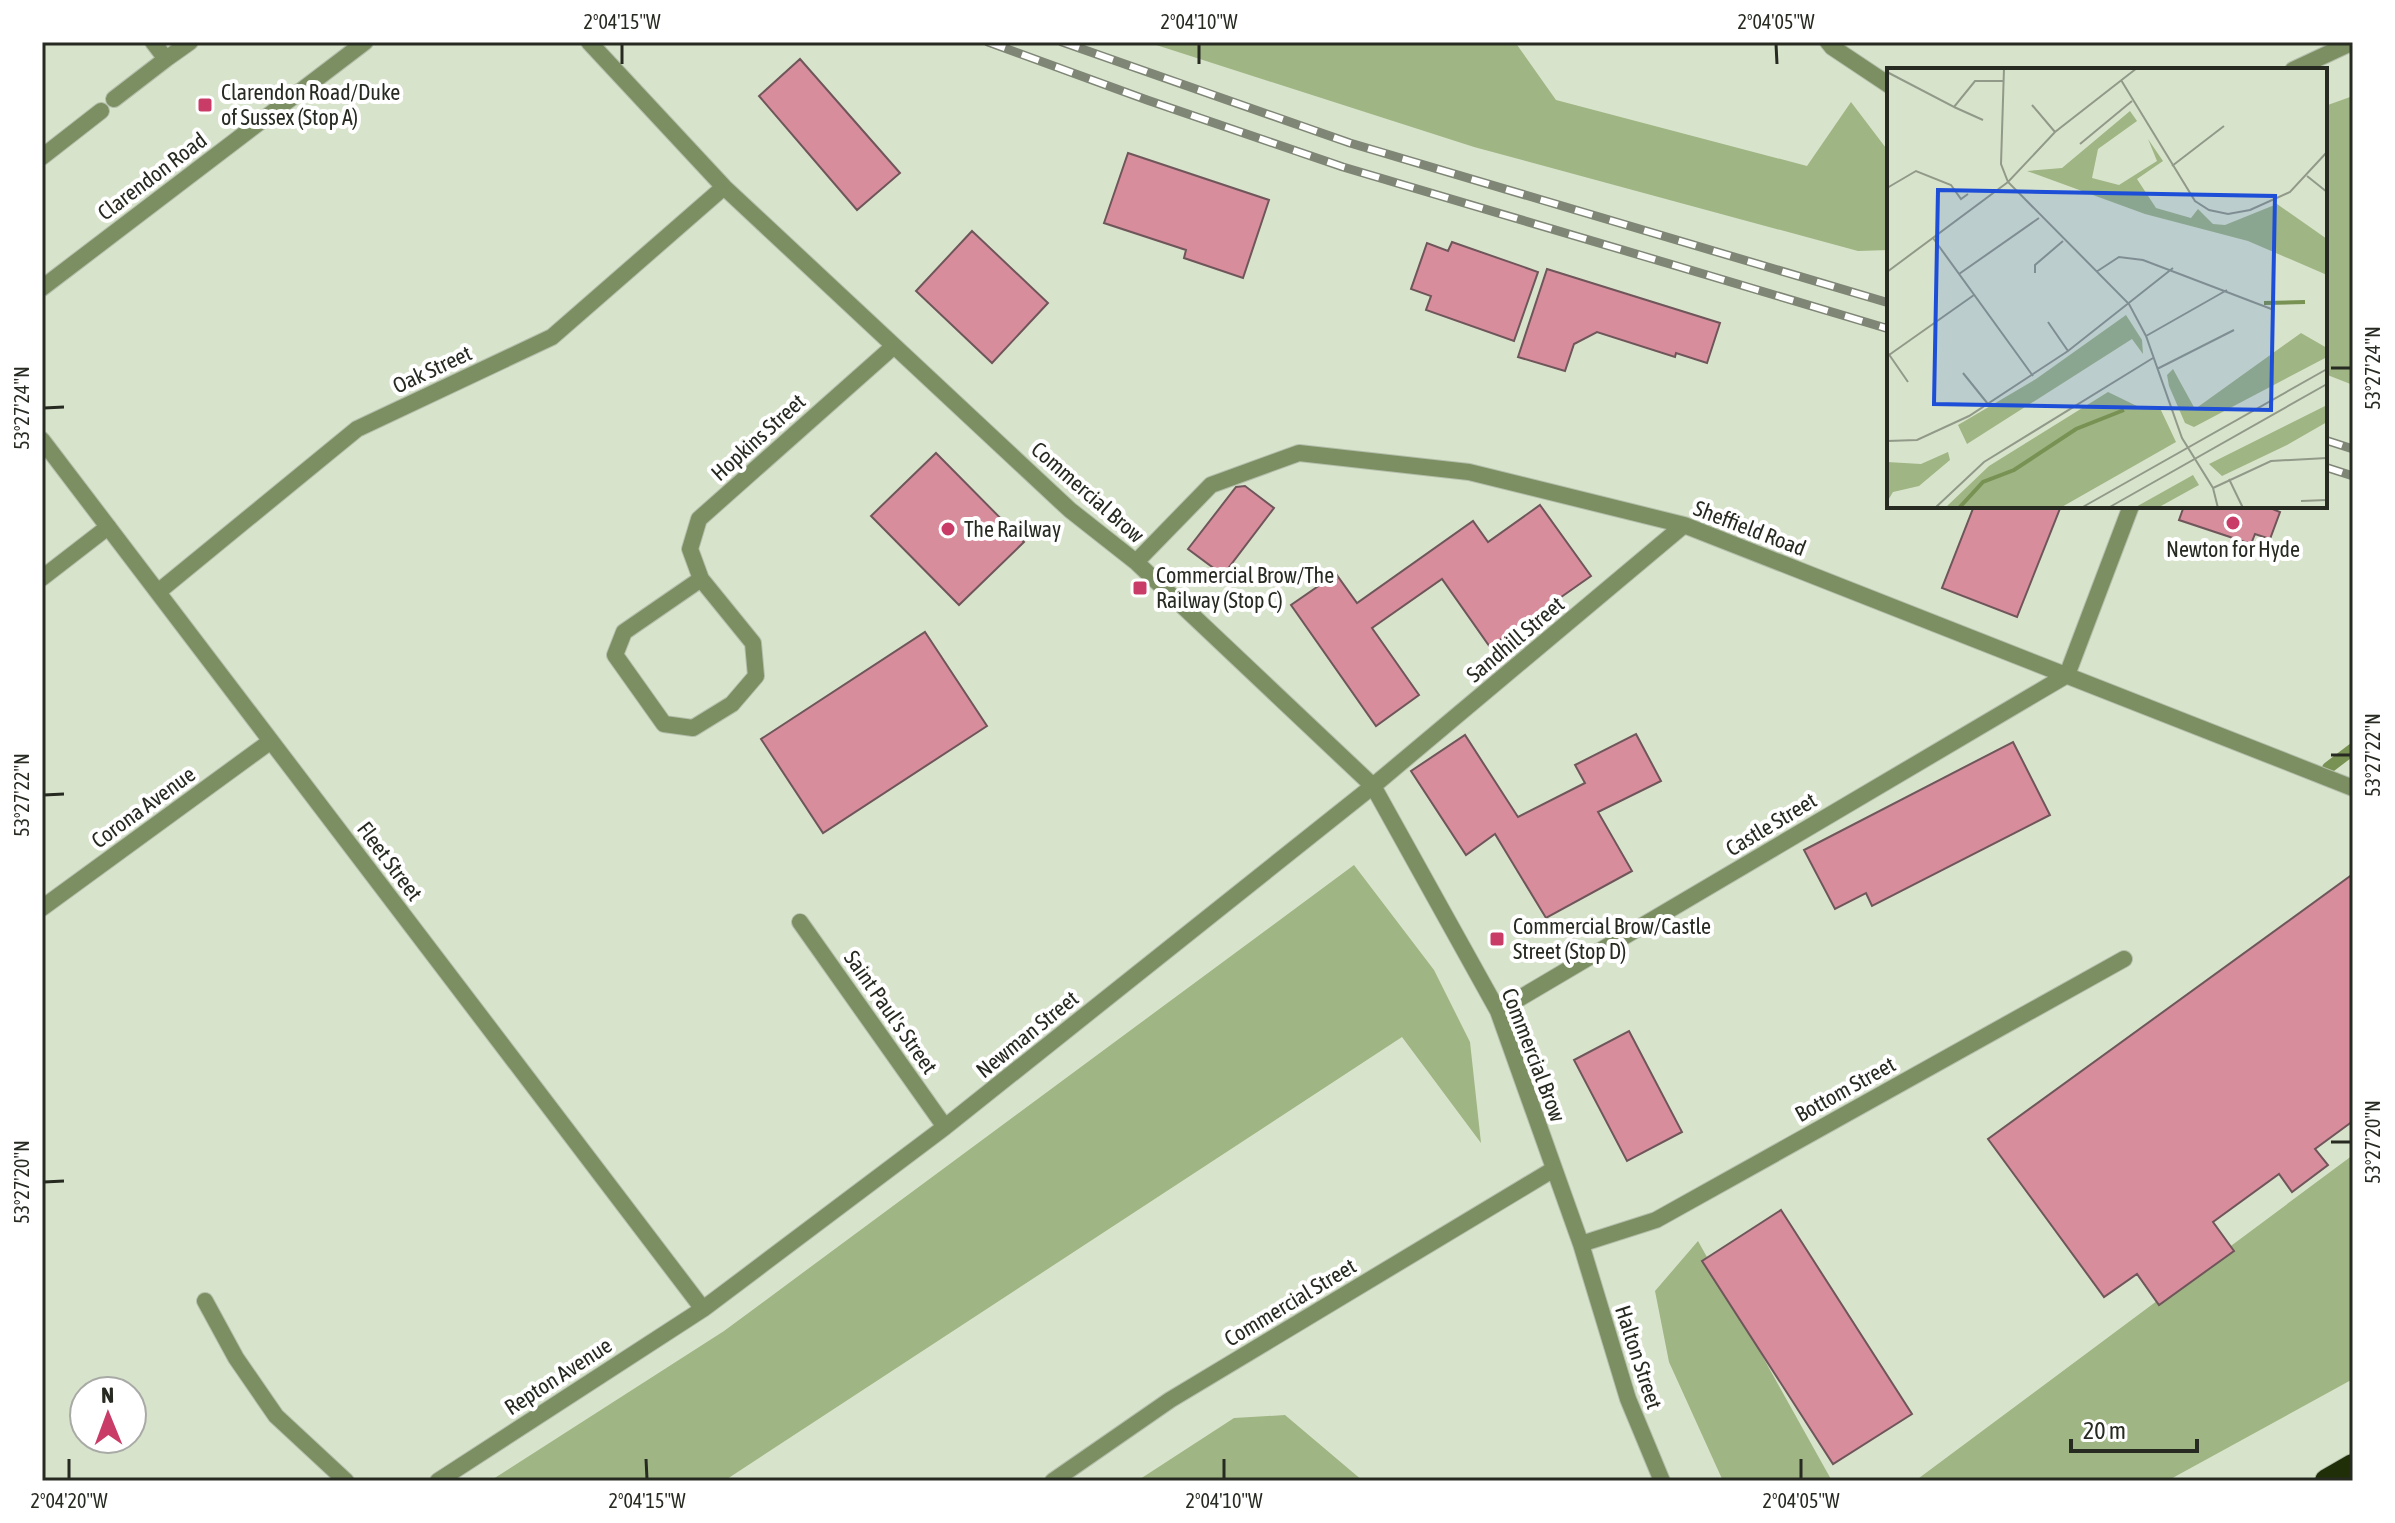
<svg xmlns="http://www.w3.org/2000/svg" width="2395" height="1523" viewBox="0 0 2395 1523" font-family="'Asap Condensed',sans-serif">
<style>
.green{fill:#9fb584}
.lines{fill:none;stroke-linecap:round;stroke-linejoin:round}
.stream{stroke:#789253;stroke-width:12}
.building{fill:#d88d9c;stroke:#6f565a;stroke-width:2}
.service-casing{stroke:#b4beaa;stroke-width:18}
.minor-casing{stroke:#b4beaa;stroke-width:18}
.motorway-casing{stroke:#b4beaa;stroke-width:26}
.service{stroke:#7b8f62;stroke-width:16}
.minor{stroke:#7b8f62;stroke-width:16}
.motorway{stroke:#212f09;stroke-width:24}
.rail-casing{stroke:#7f8676;stroke-width:9}
.rail{stroke:#fff;stroke-width:6;stroke-dasharray:18;stroke-linecap:butt}
.ticks{fill:none;stroke:#262a21;stroke-width:3}
.poi-dot{fill:#ca3c68;stroke:#fff;stroke-width:3}
.labels{text-anchor:middle;dominant-baseline:central;stroke-width:8;stroke-linejoin:round;paint-order:stroke}
.poi-label{font-size:22px;fill:#262a21;stroke:#fff;text-anchor:start}
.street-label{font-size:22px;fill:#262a21;stroke:#fff}
.inset-river{fill:none;stroke:#789253;stroke-width:4}
.inset-road{fill:none;stroke:#919988;stroke-width:2}
.view{fill:#1d4ed8;fill-opacity:0.15;stroke:#1d4ed8;stroke-width:4}
.inset-edge{fill:none;stroke:#262a21;stroke-width:4}
.neatline{fill:none;stroke:#262a21;stroke-width:3}
.ticks-label{font-size:20px;text-anchor:middle;fill:#262a21}
</style>
<rect width="100%" height="100%" fill="#d8e3cc"/>
<path class="green" d="M1147,42H1515L1556,100L1807,166L1851,102L1889,152V250L1858,251L1474,147Z
M2353,96V385L2325,374V106Z
M1354,865L1434,970L1470,1042L1481,1143L1402,1037L724,1481H490L724,1331Z
M2353,1155V1379L2167,1481H1915Z
M1698,1241L1832,1481H1723L1669,1362L1655,1291Z
M1285,1415L1363,1481H1137L1234,1418Z"/>
<g class="lines">
<path class="stream" d="M2328,768L2353,749"/>
</g>
<path class="building" d="M800,59L900,173L857,210L759,96Z
M1128,153L1269,200L1243,278L1184,258L1186,250L1104,223Z
M972,231L1048,303L992,363L916,291Z
M1452,242L1538,272L1514,341L1426,310L1431,296L1411,289L1427,243L1448,251Z
M1547,269L1720,323L1707,363L1676,353L1675,357L1597,332L1574,344L1565,371L1518,357Z
M936,453L1024,542L959,605L871,516Z
M1245,486L1274,508L1223,575L1188,549L1236,487Z
M1540,505L1591,576L1490,647L1442,579L1372,628L1419,695L1376,726L1291,605L1336,574L1357,603L1473,521L1488,542Z
M1974,506H2061L2017,617L1942,588Z
M2184,506H2265L2280,512L2270,539L2255,534L2251,544L2179,520Z
M925,632L987,726L823,833L761,739Z
M1636,734L1661,781L1598,812L1632,871L1546,918L1495,834L1466,855L1411,771L1465,735L1518,817L1585,783L1575,765Z
M2013,742L2050,815L1872,906L1866,893L1835,909L1804,850Z
M2353,874V1121L2315,1149L2328,1165L2292,1192L2279,1174L2213,1222L2234,1251L2159,1305L2137,1274L2104,1297L1988,1139Z
M1629,1031L1682,1132L1627,1161L1574,1060Z
M1781,1210L1912,1414L1833,1464L1702,1261Z"/>
<g class="lines">
<g class="service-casing">
<path id="service" d="M42,157L101,111
M42,578L108,527
M2067,675L2131,506"/>
</g>
<g class="minor-casing">
<path id="minor" d="M153,42L166,59L190,42
M589,42L724,187L1070,510L1136,562L1373,786L1498,1011L1581,1244L1628,1399L1662,1481
M1828,42L1832,47L1889,85
M2293,70L2353,42
M114,99L166,59
M42,288L365,42
M42,440L703,1309
M1136,562L1211,485L1299,453L1469,472L1684,525L2353,788
M701,579L624,632L615,655L664,724L693,728L732,704L756,676L753,643L701,579L690,549L699,519L894,346
M158,592L357,429L552,337L724,187
M42,908L271,741
M800,922L945,1127
M1498,1011L2067,675
M1581,1244L1656,1220L2124,959
M205,1301L236,1358L276,1416L346,1481
M438,1481L703,1309L945,1127L1373,786L1684,525
M1053,1481L1170,1400L1554,1169"/>
</g>
<g class="motorway-casing">
<path id="motorway" d="M2327,1481L2353,1466"/>
</g>
<use href="#service" class="service"/>
<use href="#minor" class="minor"/>
<use href="#motorway" class="motorway"/>
<g class="rail-casing">
<path id="rail" d="M988,42L1147,100L1343,167L1889,329
M1062,42L1350,143L1889,303
M2325,440L2353,449
M2325,467L2353,476"/>
</g>
<use href="#rail" class="rail"/>
</g>
<path class="ticks" d="M622,44V64M1199,44V64M1776,44L1777,64M2331,368H2351M44,408L64,407M2331,755H2351M44,795L64,794M2331,1142H2351M44,1182L64,1181M69,1459V1479M646,1459L647,1479M1224,1459V1479M1801,1459V1479"/>
<g class="poi-dot">
<rect x="197" y="97" width="16" height="16" rx="4"/>
<circle cx="2233" cy="523" r="8"/>
<circle cx="948" cy="529" r="8"/>
<rect x="1132" y="580" width="16" height="16" rx="4"/>
<rect x="1489" y="931" width="16" height="16" rx="4"/>
</g>
<g class="labels">
<g class="poi-label">
<text x="221" y="92">Clarendon Road/Duke<tspan x="221" dy="25">of Sussex (Stop A)</tspan></text>
<text x="964" y="529">The Railway</text>
<text x="2233" y="549" text-anchor="middle">Newton for Hyde</text>
<text x="1156" y="575">Commercial Brow/The<tspan x="1156" dy="25">Railway (Stop C)</tspan></text>
<text x="1513" y="926">Commercial Brow/Castle<tspan x="1513" dy="25">Street (Stop D)</tspan></text>
</g>
<g class="street-label">
<text transform="translate(152 176) rotate(-37)">Clarendon Road</text>
<text transform="translate(432 369) rotate(-25)">Oak Street</text>
<text transform="translate(758 437) rotate(-42)">Hopkins Street</text>
<text transform="translate(1088 492) rotate(41)">Commercial Brow</text>
<text transform="translate(1750 528) rotate(21)">Sheffield Road</text>
<text transform="translate(1515 639) rotate(-40)">Sandhill Street</text>
<text transform="translate(143 807) rotate(-36)">Corona Avenue</text>
<text transform="translate(1771 824) rotate(-31)">Castle Street</text>
<text transform="translate(390 861) rotate(53)">Fleet Street</text>
<text transform="translate(891 1012) rotate(55)">Saint Paul's Street</text>
<text transform="translate(1027 1034) rotate(-39)">Newman Street</text>
<text transform="translate(1534 1055) rotate(69)">Commercial Brow</text>
<text transform="translate(1845 1089) rotate(-29)">Bottom Street</text>
<text transform="translate(1290 1302) rotate(-31)">Commercial Street</text>
<text transform="translate(1639 1357) rotate(72)">Halton Street</text>
<text transform="translate(558 1376) rotate(-33)">Repton Avenue</text>
</g>
</g>
<g transform="translate(1887 68)">
<rect width="440" height="440" fill="#d8e3cc"/>
<path d="M243,43L250,53L211,81L205,110L232,117L270,93L261,71L276,93L250,111L269,140L304,150L311,141L326,156L338,157L390,136L440,171V207L361,173L258,146L140,103L175,100ZM239,247L255,272L256,286L245,271L80,376L71,357L149,311ZM414,265L440,280V289L307,359L298,355L282,318L280,307L286,301L308,341ZM221,324L256,341L272,338L289,374L173,440H58L102,398ZM440,337V354L400,377L335,408L322,396ZM61,384L63,392L32,418L6,424L0,434V394L34,396ZM306,407L312,417L274,438L247,440Z" fill="#9fb584"/>
<path class="inset-river" d="M377,235L418,234M72,440L96,414L127,402L189,361L237,342"/>
<path class="inset-road" d="M117,0L114,96L121,114L242,236L259,268L295,370L326,420L331,440M0,4L67,39L88,13H116M234,12L308,133L322,142L341,146L363,142L403,124L440,84M145,37L168,64M67,39L96,52M193,76L245,33M285,98L337,58M420,108L440,124M0,120L29,103L64,117L74,131L81,126M46,170L146,308M0,204L121,114L168,64L250,0M209,204L232,189L256,192L387,242M148,205V197L176,173M72,206L152,150M161,254L181,283M259,268L340,222M1,285L21,314M2,287L87,227M270,301L347,262M76,305L101,336M0,373L30,372L82,348L181,283L286,200M342,411L356,440M326,420L384,393L440,390M414,433L440,432M48,440L97,394L266,290M194,440L440,301M221,440L440,316"/>
<path class="view" d="M51,122L388,128L384,342L47,336Z"/>
<rect width="440" height="440" class="inset-edge"/>
</g>
<rect width="2395" height="1523" fill="none" stroke="#ffffff" stroke-width="88"/>
<g transform="translate(108 1415) rotate(359)"><circle r="38" fill="#ffffff" stroke="#a8aaa6" stroke-width="2"/>
<path d="M0-6L14 30L0 20L-14 30Z" fill="#ca3c68"/>
<text y="-12" font-size="22" font-weight="bold" text-anchor="middle" fill="#262a21">N</text>
</g>
<path d="M2071 1439v12h126v-12" fill="none" stroke="#262a21" stroke-width="4"/>
<text x="2083" y="1439" font-size="24" fill="#262a21" stroke="#ffffff" stroke-width="6" paint-order="stroke">20 m</text>
<rect x="44" y="44" width="2307" height="1435" class="neatline"/>
<g class="ticks-label">
<text x="622" y="29">2°04'15"W</text>
<text x="1199" y="29">2°04'10"W</text>
<text x="1776" y="29">2°04'05"W</text>
<text transform="translate(2373 368) rotate(-90)" y="7">53°27'24"N</text>
<text transform="translate(22 408) rotate(-90)" y="7">53°27'24"N</text>
<text transform="translate(2373 755) rotate(-90)" y="7">53°27'22"N</text>
<text transform="translate(22 795) rotate(-90)" y="7">53°27'22"N</text>
<text transform="translate(2373 1142) rotate(-90)" y="7">53°27'20"N</text>
<text transform="translate(22 1182) rotate(-90)" y="7">53°27'20"N</text>
<text x="69" y="1508">2°04'20"W</text>
<text x="647" y="1508">2°04'15"W</text>
<text x="1224" y="1508">2°04'10"W</text>
<text x="1801" y="1508">2°04'05"W</text>
</g>
</svg>
